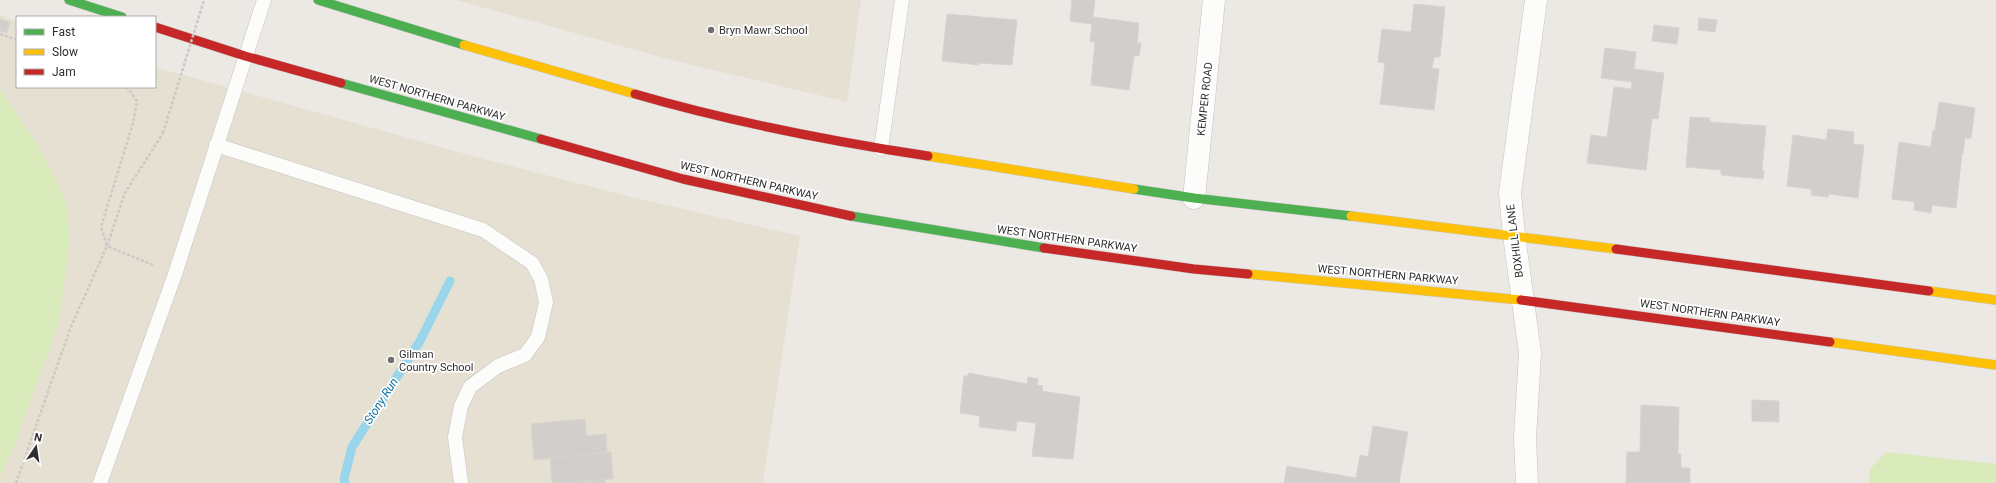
<svg xmlns="http://www.w3.org/2000/svg" width="1996" height="483" viewBox="0 0 1996 483" font-family="Roboto,sans-serif">
<style>
.education{fill:#e6e0d3}
.pitch{fill:#d9eabb}
.lines{fill:none;stroke-linecap:round;stroke-linejoin:round}
.stream{stroke:#99d6ec;stroke-width:9}
.building{fill:#d1cecb;stroke:#d7d4d0}
.lane-casing{stroke:#c5c4c5;stroke-width:15}
.street-casing{stroke:#c5c4c5;stroke-width:23}
.fast-casing{stroke:#c6c5c4;stroke-width:10}
.slow-casing{stroke:#c6c5c4;stroke-width:10}
.jam-casing{stroke:#c6c5c4;stroke-width:10}
.path{stroke:#c9c9c8;stroke-width:2.5;stroke-dasharray:3 2;stroke-linecap:butt}
.lane{stroke:#fcfcfb;stroke-width:14}
.street{stroke:#fcfcfb;stroke-width:22}
.fast{stroke:#4caf50;stroke-width:9}
.slow{stroke:#ffc107;stroke-width:9}
.jam{stroke:#c62828;stroke-width:9}
.path-bridge{stroke:#c9c9c8;stroke-width:2.5;stroke-dasharray:3 2;stroke-linecap:butt}
.poi-dot{fill:#706f6e;stroke:#fff;stroke-width:1.5}
.labels{text-anchor:middle;dominant-baseline:central;stroke-width:3.5;stroke-linejoin:round;paint-order:stroke}
.poi-label{font-size:11px;fill:#2e2e2e;stroke:#fff;text-anchor:start}
.street-label{font-size:11px;fill:#2e2e2e;stroke:#fff}
.water-label{font-size:12px;font-style:italic;fill:#0d6fa3;stroke:#fff}
</style>
<rect width="100%" height="100%" fill="#ece8e4"/>
<path class="education" d="M456,0H861L847,102L675,61Z
M0,15L17,21V87H155V67L487,160L628,196L800,236L763,483H0Z"/>
<path class="pitch" d="M0,89L33,138L55,177L66,203L70,238L59,322L16,441L0,478Z
M1886,452L1996,464V483H1869L1870,469Z"/>
<g class="lines">
<path class="stream" d="M345,483L344,479L352,447L420,341L450,281"/>
</g>
<path class="building" d="M1072,0H1095L1093,17L1139,23L1137,43H1141L1139,56L1134,55L1129,90L1091,85L1095,42H1090L1092,24L1070,21Z
M1414,4L1445,7L1440,57H1434L1432,68L1439,69L1434,110L1380,104L1385,63L1378,62L1382,29L1411,32Z
M947,14L1017,20L1012,65L979,63V65L942,61Z
M1699,18L1717,20L1715,32L1698,30Z
M0,19L10,22L7,33L0,31Z
M1654,25L1679,28L1677,44L1652,41Z
M1605,48L1636,52L1634,69L1664,73L1658,119L1652,118L1646,170L1587,163L1591,135L1607,137L1614,87L1631,89L1632,82L1601,78Z
M1939,102L1975,108L1971,138H1965L1963,154L1962,153L1956,208L1932,205L1931,213L1914,210L1915,202L1892,199L1899,142L1931,147L1933,130L1935,131Z
M1690,117L1710,118V122L1766,126L1762,170H1764L1763,179L1721,175V170L1686,167Z
M1828,129L1854,132L1853,144L1864,145L1858,198L1829,194L1828,197L1811,195L1812,189L1787,186L1793,135L1826,140Z
M969,373L1027,384L1028,377L1038,379L1037,385L1043,386L1042,391L1080,397L1073,459L1032,456L1036,423L1017,421L1016,431L979,427L980,416L960,413L964,376H968Z
M1752,400L1779,401V422L1752,421Z
M1641,405L1679,407L1678,454H1681V468H1690V483H1626L1627,452H1640Z
M585,419L586,436L606,434L607,452L534,460L531,424Z
M1373,426L1408,432L1399,483H1284L1287,466L1356,478L1360,455L1368,457Z
M611,452L613,479L552,483L550,458Z
M605,480V483H564Z"/>
<g class="lines">
<g class="lane-casing">
<path id="lane" d="M216,145L483,230L532,263L541,279L546,302L538,337L525,355L498,366L470,387L461,406L455,437L461,483
M881,149L902,0
M100,483L175,274L264,0"/>
</g>
<g class="street-casing">
<path id="street" d="M1194,198L1214,0
M1527,483L1525,438L1530,353L1514,235L1510,193L1536,0"/>
</g>
<g class="fast-casing">
<path id="fast" d="M69,0L122,17
M318,0L464,45
M341,83L541,139
M1134,189L1194,198L1351,216
M851,216L1044,248"/>
</g>
<g class="slow-casing">
<path id="slow" d="M464,45L635,94
M928,156L1134,189
M1351,216L1616,249
M1248,274L1521,300
M1929,291L1996,300
M1830,342L1996,365"/>
</g>
<g class="jam-casing">
<path id="jam" d="M155,27L245,56L341,83
M635,94C731,122 830,141 928,156
M541,139L683,179L851,216
M1044,248L1194,269L1248,274
M1616,249L1929,291
M1521,300L1830,342"/>
</g>
<path class="path" d="M0,34L17,40
M153,265L107,246L125,193L163,133
M16,483L70,329L107,246L101,227L133,123L137,101L127,87"/>
<use href="#lane" class="lane"/>
<use href="#street" class="street"/>
<use href="#fast" class="fast"/>
<use href="#slow" class="slow"/>
<use href="#jam" class="jam"/>
<path class="path-bridge" d="M163,133L204,0"/>
</g>
<g class="poi-dot">
<circle cx="711" cy="30" r="4"/>
<circle cx="391" cy="360" r="4"/>
</g>
<g class="labels">
<g class="poi-label">
<text x="719" y="30">Bryn Mawr School</text>
<text x="399" y="354">Gilman<tspan x="399" dy="13">Country School</tspan></text>
</g>
<g class="street-label">
<text transform="translate(437 98) rotate(16)">WEST NORTHERN PARKWAY</text>
<text transform="translate(1205 99) rotate(-84)">KEMPER ROAD</text>
<text transform="translate(749 181) rotate(13)">WEST NORTHERN PARKWAY</text>
<text transform="translate(1067 239) rotate(8)">WEST NORTHERN PARKWAY</text>
<text transform="translate(1515 241) rotate(-97)">BOXHILL LANE</text>
<text transform="translate(1388 275) rotate(5)">WEST NORTHERN PARKWAY</text>
<text transform="translate(1710 313) rotate(8)">WEST NORTHERN PARKWAY</text>
</g>
<g class="water-label">
<text transform="translate(381 401) rotate(-57)">Stony Run</text>
</g>
</g>
<rect x="16" y="16" width="140" height="72" fill="#ffffff" stroke="#ababab"/>
<rect x="24" y="29" width="20" height="6" fill="#4caf50" stroke="#ababab"/>
<text x="52" y="36" font-size="12" fill="#2e2e2e">Fast</text>
<rect x="24" y="49" width="20" height="6" fill="#ffc107" stroke="#ababab"/>
<text x="52" y="56" font-size="12" fill="#2e2e2e">Slow</text>
<rect x="24" y="69" width="20" height="6" fill="#c62828" stroke="#ababab"/>
<text x="52" y="76" font-size="12" fill="#2e2e2e">Jam</text>
<g transform="translate(36 447) rotate(13)" stroke="#ffffff" stroke-width="3" paint-order="stroke">
<path d="M0-3L7 15L0 10L-7 15Z" fill="#2e2e2e"/>
<text y="-6" font-size="11" font-weight="bold" text-anchor="middle" fill="#2e2e2e">N</text>
</g>
</svg>
